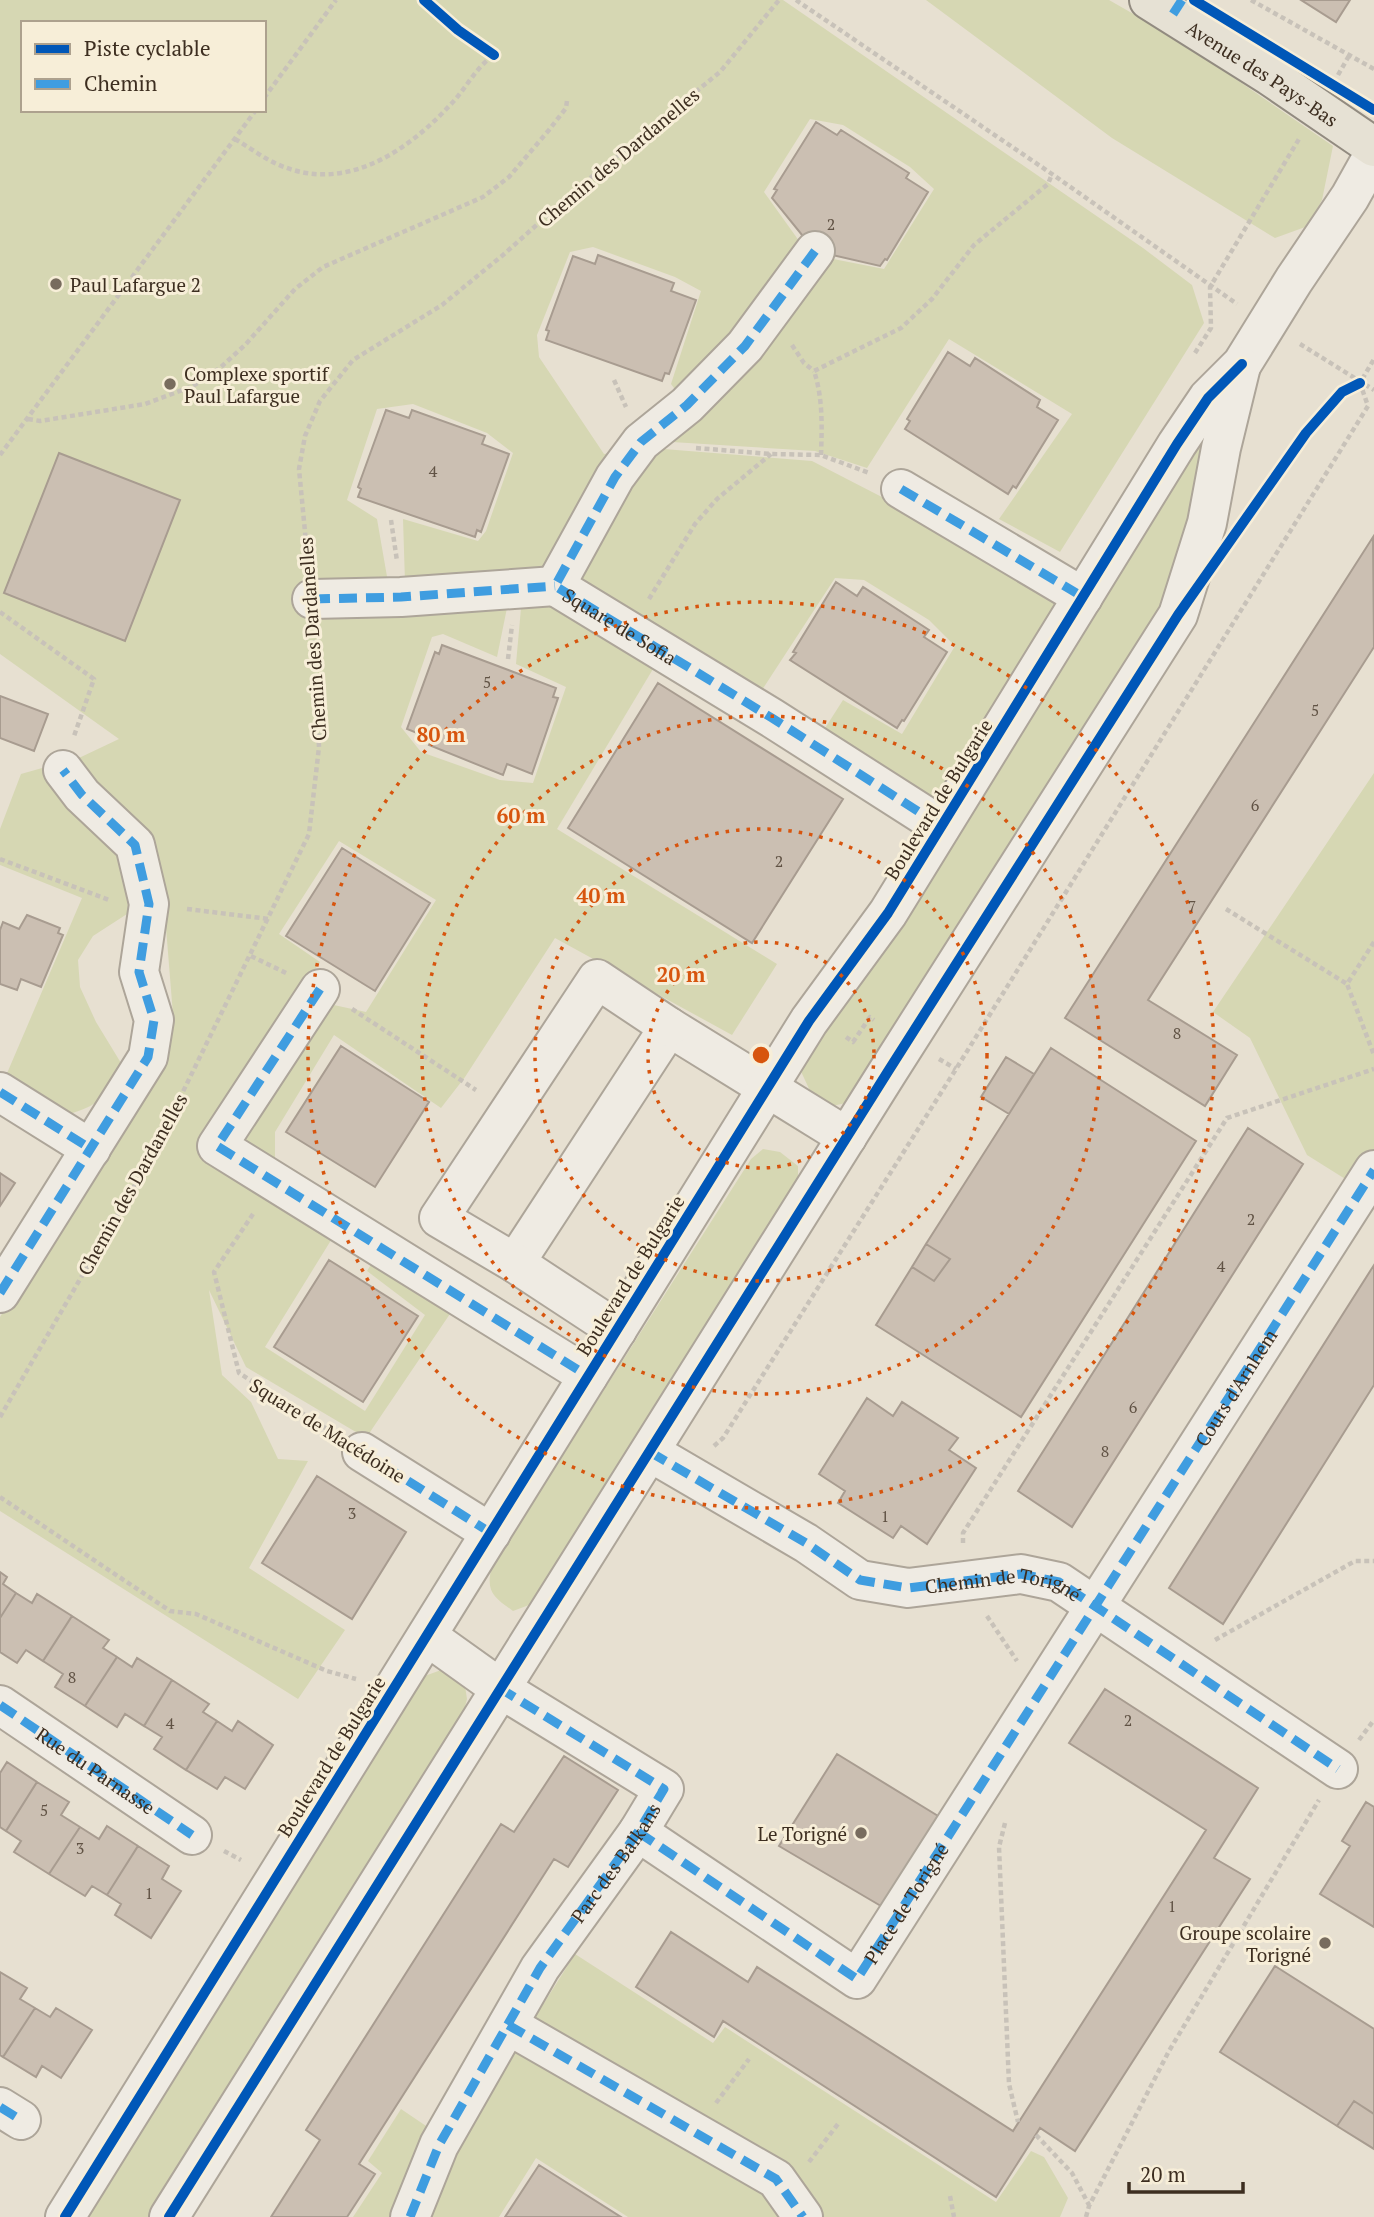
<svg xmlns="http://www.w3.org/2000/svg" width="1374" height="2217" viewBox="0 0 1374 2217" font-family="'PT Serif',serif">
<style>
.green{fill:#d6d7b3;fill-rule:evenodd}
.building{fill:#cbbfb2;stroke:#a89c90;stroke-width:2}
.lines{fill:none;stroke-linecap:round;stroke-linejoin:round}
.minor-casing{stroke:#ada599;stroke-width:42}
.major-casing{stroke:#928b80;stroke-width:42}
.path{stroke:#c8c2b9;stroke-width:4.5;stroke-dasharray:5 3.5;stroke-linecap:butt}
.minor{stroke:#efebe3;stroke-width:38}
.major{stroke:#e6e1d4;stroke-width:38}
.quiet{stroke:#3f9de0;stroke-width:9;stroke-dasharray:18 9;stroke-linecap:butt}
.cycleway-casing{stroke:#f7eed8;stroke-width:15}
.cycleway{stroke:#0057b8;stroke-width:10}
.ring{fill:none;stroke:#d7550e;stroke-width:3.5;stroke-dasharray:3.5 7}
.poi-dot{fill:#786c5e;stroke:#f7eed8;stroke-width:2.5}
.labels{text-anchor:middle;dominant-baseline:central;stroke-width:6;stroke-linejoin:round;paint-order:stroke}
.number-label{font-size:16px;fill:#605244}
.street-label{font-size:19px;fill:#3d2e20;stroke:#f7eed8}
.poi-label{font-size:19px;fill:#3d2e20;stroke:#f7eed8;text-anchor:start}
.centre{fill:#d7550e;stroke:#f7eed8;stroke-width:3.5}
.ring-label{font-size:21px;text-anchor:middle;font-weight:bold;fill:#d7550e;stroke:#f7eed8;stroke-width:6;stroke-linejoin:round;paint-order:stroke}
</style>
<rect width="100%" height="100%" fill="#e7e0d1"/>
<path class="green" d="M0,0H783L1143,248L1192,285L1204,323L1060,552L999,519L1072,414L949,339L867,468L815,451L656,441L818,256L884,269L934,189L910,167L843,125L810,119L764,192L807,252L680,396L671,384L701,291L675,277L593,247L570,252L537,335L539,357L604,454L651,448L812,461L973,544L1062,604L935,805L820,736L843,700L902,734L955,646L929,620L864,580L835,578L760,693L570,587L405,582L403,519L478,541L486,531L513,453L487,433L413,404L377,409L347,500L377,519L389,588L508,603L497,657L443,634L432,637L401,727L421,752L500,780L533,783L566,687L516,664L522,597L551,598L656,664L557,829L777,964L732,1035L555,938L465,1077L441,1108L334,1035L275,1132V1194L333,1237L265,1347L365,1411L425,1315L367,1271L377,1255L456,1305L366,1438L246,1367L209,1290L222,1375L251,1402L278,1459L308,1461L249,1568L345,1630L298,1699L0,1511V1317L174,1027L165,915L127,914L93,936L78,960L80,987L96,1022L121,1063C103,1100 104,1103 64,1116L5,1078L82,898L0,865V829L21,774L81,757L119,739L0,654ZM23,23H264V110H23ZM339,841L436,900L366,1012L320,1002L309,978L320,962L279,934Z
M926,0H1109L1179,40L1333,146L1322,200L1308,226L1275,238L1112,138Z
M1214,435L1166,605L846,1103L832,1106L811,1093L798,1065L1197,440Z
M1374,773V1197L1307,1155L1250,1038L1213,1012Z
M763,1149L780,1152L798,1166V1178L795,1191L546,1584L529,1605L513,1611C494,1597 485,1592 492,1566L751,1159Z
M444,1669L465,1686L467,1699L463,1715L153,2217H80L419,1678Z
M575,1954L713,2043L725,2027L996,2202L1031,2151L1044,2157L1068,2198L1060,2217H628L536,2158L499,2217H353L382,2173L368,2161L401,2109L432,2130L472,2117Z"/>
<path class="building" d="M1301,0H1350L1336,22Z
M816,122L837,135L841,130L909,173L906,178L928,192L887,260L885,259L880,266L815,251L772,198L777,190L774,189Z
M598,255L674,283L671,291L696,300L669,374L665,373L662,381L546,340L549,331L546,330L573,256L595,264Z
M948,352L970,366L975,358L1040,400L1037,407L1058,420L1016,488L1013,486L1008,494L905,429L910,421L907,419Z
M386,410L409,418L412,410L485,436L482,444L509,454L481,532L477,530L475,537L358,497L361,489L358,487Z
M59,453L180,500L125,641L4,593Z
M1373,537L1374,647L1148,1000L1237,1055L1205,1106L1065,1018Z
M836,582L857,596L863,587L929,630L924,637L947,652L904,721L902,720L897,728L790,660L796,653L793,652Z
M442,645L556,688L553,697L558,698L532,774L507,764L503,775L429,745L432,739L407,729L435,652L439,654Z
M658,683L843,799L752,943L568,828Z
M0,696L48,714L34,751L0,738Z
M342,848L430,903L375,991L286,936Z
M27,915L60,928L58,933L63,935L41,987L21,979L17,990L0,984V930L3,922L19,929Z
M341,1046L429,1102L375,1187L286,1132Z
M1051,1048L1196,1141L1021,1417L876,1325L912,1267L934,1281L950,1259L926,1244Z
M1006,1057L1034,1074L1009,1114L981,1097Z
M1248,1128L1303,1164L1072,1527L1018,1491Z
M0,1173L15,1183L0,1206Z
M926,1244L950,1259L934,1281L912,1267Z
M329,1260L418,1316L363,1402L274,1347Z
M1374,1265V1385L1223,1624L1169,1588Z
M867,1398L893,1416L902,1402L958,1438L949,1450L976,1468L927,1544L901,1526L893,1538L838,1503L845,1491L819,1474Z
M317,1476L406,1532L352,1619L262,1563Z
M0,1572L7,1577L3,1584L16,1593L0,1618Z
M16,1593L32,1603L37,1594L72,1616L43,1661L26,1650L17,1663L0,1652V1618Z
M72,1616L109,1640L103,1648L117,1657L85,1706L55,1687L63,1674L43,1661Z
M117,1657L132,1667L137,1658L172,1680L144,1726L125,1714L117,1727L85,1706Z
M172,1680L209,1704L203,1712L217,1721L186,1770L154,1749L162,1737L144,1726Z
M1105,1689L1258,1788L1214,1858L1250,1879L1075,2151L1040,2128L996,2197L723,2021L714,2037L636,1987L671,1932L748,1982L757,1967L1013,2131L1206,1830L1069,1743Z
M217,1721L232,1731L238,1721L273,1745L245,1789L225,1777L217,1789L186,1770Z
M837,1754L943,1819L886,1909L779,1846Z
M564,1756L618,1790L568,1867L554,1859L359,2164L375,2174L347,2217H271L320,2140L306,2130L501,1824L514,1832Z
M7,1762L37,1782L6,1831L0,1827V1773Z
M37,1782L69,1802L61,1815L80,1827L49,1874L14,1852L21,1841L6,1831Z
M1366,1802L1374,1807V1927L1320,1894L1350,1846L1342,1841Z
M107,1826L138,1846L107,1895L92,1886L85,1896L49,1874L80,1827L99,1839Z
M138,1846L169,1866L162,1879L181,1891L151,1938L115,1915L121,1904L107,1895Z
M1275,1966L1374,2029V2114L1354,2101L1337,2126L1220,2052Z
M0,1972L27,1988L20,1999L35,2008L3,2057L0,2055Z
M35,2008L50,2017L56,2008L92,2030L61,2078L42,2066L36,2077L3,2057Z
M1354,2101L1374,2114V2149L1337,2126Z
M539,2165L621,2217H505Z"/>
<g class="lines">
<g class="minor-casing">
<g id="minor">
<path id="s1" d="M815,251L745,346L687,405L641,442L615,477L555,586L772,718L941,826"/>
<path d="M901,489L1083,597"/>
<path d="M312,599L401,597L555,586"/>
<path d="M320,989L217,1146L588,1376"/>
<path d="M0,1092L91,1149"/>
<path d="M515,1263L669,1027L847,1137"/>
<path d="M0,1293L148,1057L154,1020L139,972L149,904L135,845L82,795L63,770"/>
<path d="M617,1330L515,1263L439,1218L597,979L669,1027"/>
<path d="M362,1452L491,1533"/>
<path d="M650,1452L806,1543L860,1580L908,1588L1021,1574L1059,1582L1338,1769"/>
<path d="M0,1705L192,1835"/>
<path d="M638,1832L857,1979L1374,1170"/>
<path d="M508,2025L776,2179L803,2217"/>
<path d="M0,2107L21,2120"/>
<path d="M65,2217L809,1021L888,913L1177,444L1208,398L1242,364L1294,280L1350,197L1374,154"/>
<path d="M169,2217L887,1073L1178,615L1207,523L1221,448L1241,366"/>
<path id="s2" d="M410,2217L439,2145L540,1968L638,1832L664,1789L501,1689L427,1636"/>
</g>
</g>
<g class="major-casing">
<g id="major">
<path id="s3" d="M1149,0L1270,76L1374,147"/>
</g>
</g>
<path class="path" d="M796,0L1052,174L1237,304
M1251,0L1374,69
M1338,75L1350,54
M264,98L336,0
M235,139C249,147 263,158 277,164C345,195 408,151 452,103C467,87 476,67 494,55
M1300,344L1374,390
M792,345L804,363L814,371
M1195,353L1211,328L1210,287L1299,139
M614,380L626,407
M28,419L40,421L145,404L193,386L221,367L245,345L295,289L323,267L483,197L509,177L549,130L566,108L567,101
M696,448L771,454L821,455L869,473
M0,455L256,110
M821,455C822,427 823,398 814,371L901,328L932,299L974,245L1048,184L1052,174
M391,520L397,561
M308,563L299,469L305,436L320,401L353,360L442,305L503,255L578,188L720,72L779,0
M649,599L695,524L717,499L771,454
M0,612L94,679L74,736
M508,659L512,625
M0,859L109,900
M187,909L269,919
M1226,909L1347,984
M1374,942L1347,984L1374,1055
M251,956L286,973
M352,1009L476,1090
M846,1037L853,1042L870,1017L874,1020
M939,1059L956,1069
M253,1214L214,1272L239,1373L333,1433
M0,1417L151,1157L309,834L319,747L314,635
M714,1446L723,1438L956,1069L1368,406L1360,383L1374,359
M0,1497L170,1611L196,1614L327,1671L356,1679
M963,1543V1533L1227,1118L1374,1069
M987,1616L1017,1661
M1215,1640L1355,1561H1374
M1359,1740L1374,1720
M1005,1823L999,1847L1009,2084L1018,2122
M224,1851L241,1860
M716,2103L749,2059
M1036,2135L1072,2173L1089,2205
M809,2162L838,2124
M950,2196L954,2217
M1086,2217L1089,2206L1169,2051L1319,1800"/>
<use href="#minor" class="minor"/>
<use href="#major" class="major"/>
<g class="quiet">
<path d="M1173,14L1182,0"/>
<path d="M815,251L745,346L687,405L641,442L615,477L555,586L772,718L941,826"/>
<path d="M901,489L1083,597"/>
<path d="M312,599L401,597L555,586"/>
<path d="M320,989L217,1146L588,1376"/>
<path d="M0,1092L91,1149"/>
<path d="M0,1293L148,1057L154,1020L139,972L149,904L135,845L82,795L63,770"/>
<path d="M362,1452L491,1533"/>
<path id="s4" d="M650,1452L806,1543L860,1580L908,1588L1021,1574L1059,1582L1338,1769"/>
<path id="s5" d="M0,1705L192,1835"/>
<path id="s6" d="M638,1832L857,1979L1374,1170"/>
<path d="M508,2025L776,2179L803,2217"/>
<path d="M0,2107L21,2120"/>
<path d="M410,2217L439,2145L540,1968L638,1832L664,1789L501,1689"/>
</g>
<g class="cycleway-casing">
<path id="cycleway" d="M424,0L458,30L494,55
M1194,0L1374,110
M65,2217L809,1021L888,913L1177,444L1208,398L1242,364
M169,2217L887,1073L1178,615L1306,433L1342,392L1360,383"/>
</g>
<use href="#cycleway" class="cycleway"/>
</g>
<g class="ring">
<circle cx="761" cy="1055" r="113"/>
<circle cx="761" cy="1055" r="226"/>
<circle cx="761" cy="1055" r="339"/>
<circle cx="761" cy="1055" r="453"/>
</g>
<g class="poi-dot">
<circle cx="56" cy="284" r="7"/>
<circle cx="170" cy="384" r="7"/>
<circle cx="861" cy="1833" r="7"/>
<circle cx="1325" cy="1943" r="7"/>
</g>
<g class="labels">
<g class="number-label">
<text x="831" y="224">2</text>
<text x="433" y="471">4</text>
<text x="487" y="682">5</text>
<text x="1315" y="710">5</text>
<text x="1255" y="805">6</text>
<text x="779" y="861">2</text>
<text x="1192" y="906">7</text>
<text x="1177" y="1033">8</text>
<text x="1251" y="1219">2</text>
<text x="1221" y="1266">4</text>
<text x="1133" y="1407">6</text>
<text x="1105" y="1451">8</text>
<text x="352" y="1513">3</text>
<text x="885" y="1516">1</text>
<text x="72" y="1677">8</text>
<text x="1128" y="1720">2</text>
<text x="170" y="1723">4</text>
<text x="44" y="1810">5</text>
<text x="80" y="1848">3</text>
<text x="149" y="1893">1</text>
<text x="1172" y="1906">1</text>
</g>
<g class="street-label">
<text stroke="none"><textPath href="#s3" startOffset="135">Avenue des Pays-Bas</textPath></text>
<text transform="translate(618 157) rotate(-40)">Chemin des Dardanelles</text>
<text stroke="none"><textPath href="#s1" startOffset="504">Square de Sofia</textPath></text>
<text transform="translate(312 639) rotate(-94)">Chemin des Dardanelles</text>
<text transform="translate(938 799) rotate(-58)">Boulevard de Bulgarie</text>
<text transform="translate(132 1184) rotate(-61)">Chemin des Dardanelles</text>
<text transform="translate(630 1275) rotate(-58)">Boulevard de Bulgarie</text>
<text stroke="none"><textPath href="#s6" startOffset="966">Cours d'Arnhem</textPath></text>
<text transform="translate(328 1430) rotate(32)">Square de Macédoine</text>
<text stroke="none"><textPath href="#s4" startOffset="392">Chemin de Torigné</textPath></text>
<text transform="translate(331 1756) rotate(-58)">Boulevard de Bulgarie</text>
<text stroke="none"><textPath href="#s5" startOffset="116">Rue du Parnasse</textPath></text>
<text stroke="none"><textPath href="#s2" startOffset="411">Parc des Balkans</textPath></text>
<text stroke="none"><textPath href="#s6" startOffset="354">Place de Torigné</textPath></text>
</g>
<g class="poi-label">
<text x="70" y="284">Paul Lafargue 2</text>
<text x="184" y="373">Complexe sportif<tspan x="184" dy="22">Paul Lafargue</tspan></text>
<text x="847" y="1833" text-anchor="end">Le Torigné</text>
<text x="1311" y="1932" text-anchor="end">Groupe scolaire<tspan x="1311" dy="22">Torigné</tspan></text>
</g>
</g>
<circle cx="761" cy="1055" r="10" class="centre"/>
<g class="ring-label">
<text x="441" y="742">80 m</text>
<text x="521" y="823">60 m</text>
<text x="601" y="903">40 m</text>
<text x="681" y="982">20 m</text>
</g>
<rect x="21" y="21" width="245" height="91" fill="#f7eed8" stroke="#ada18e" stroke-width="2"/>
<rect x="35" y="44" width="35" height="10" fill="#0057b8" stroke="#ada18e" stroke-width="2"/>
<text x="84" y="56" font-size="21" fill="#3d2e20">Piste cyclable</text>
<rect x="35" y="79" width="35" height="10" fill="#3f9de0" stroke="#ada18e" stroke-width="2"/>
<text x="84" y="91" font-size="21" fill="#3d2e20">Chemin</text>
<path d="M1129 2182v10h114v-10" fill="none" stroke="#3d2e20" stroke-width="3.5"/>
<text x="1140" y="2182" font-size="21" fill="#3d2e20" stroke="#f7eed8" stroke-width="5" paint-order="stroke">20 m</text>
</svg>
